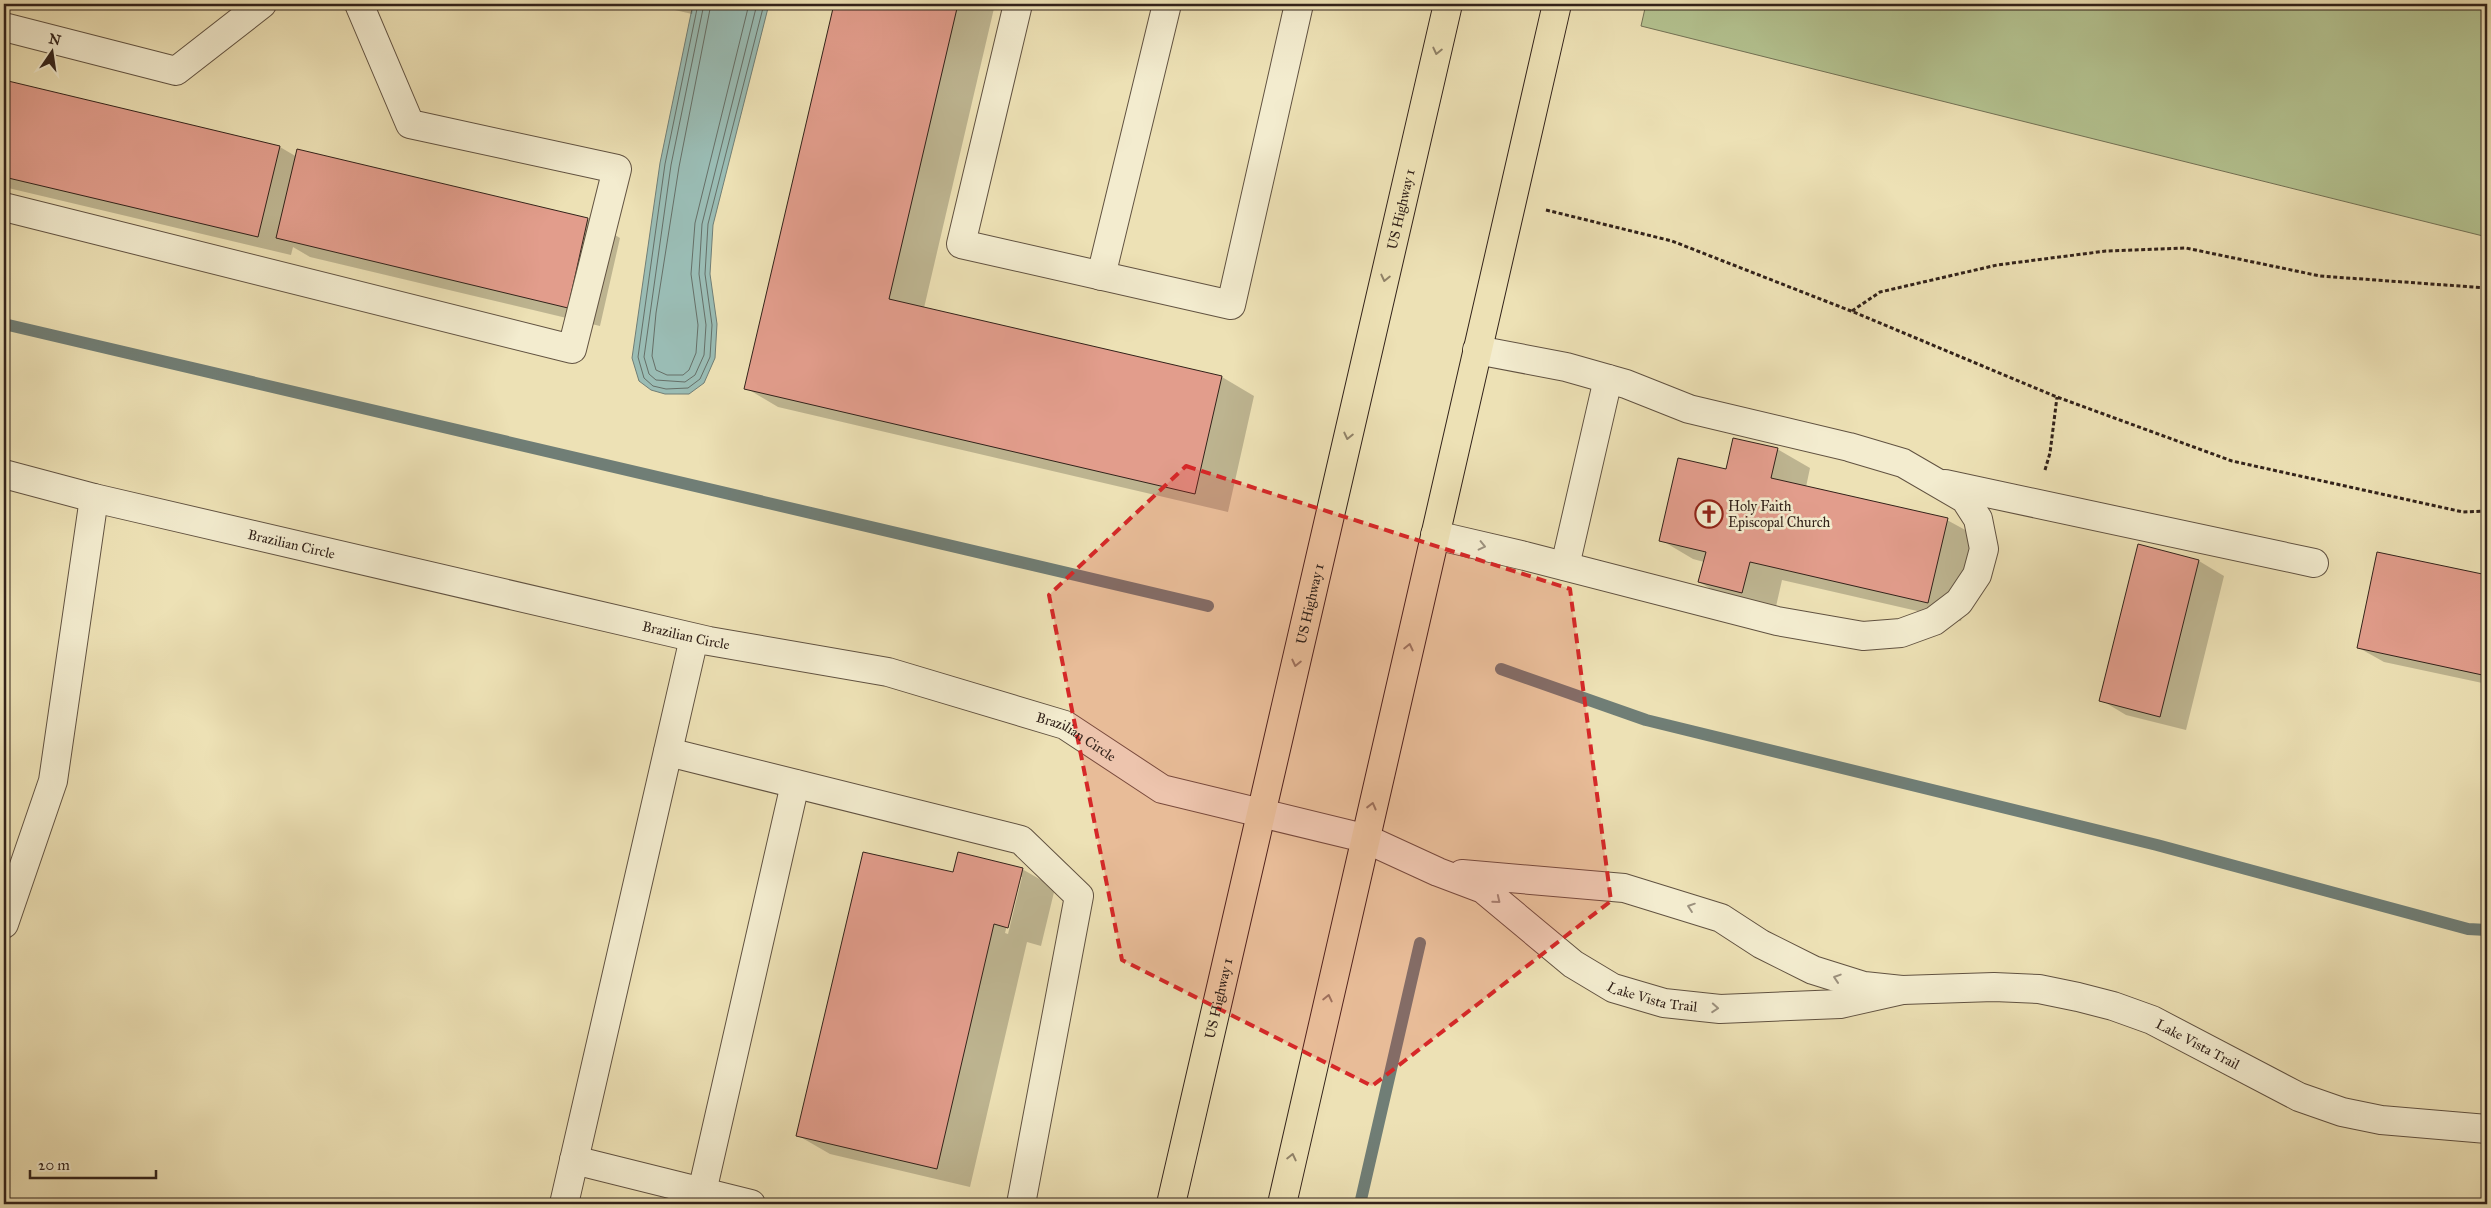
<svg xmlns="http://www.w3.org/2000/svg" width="2491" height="1208" viewBox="0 0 2491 1208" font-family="'IM FELL Great Primer',serif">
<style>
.green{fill:#b4c391;stroke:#737256}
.water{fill:#9abcb4;stroke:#707e76}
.shadow{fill:#0003;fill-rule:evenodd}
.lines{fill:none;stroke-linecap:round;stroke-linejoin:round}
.shore{stroke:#666f67;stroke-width:1}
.stream{stroke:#707e76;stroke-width:12}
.building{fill:#e29d8c;stroke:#32221a}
.minor-casing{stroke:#615241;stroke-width:30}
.major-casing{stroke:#32221a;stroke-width:30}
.path{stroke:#32221a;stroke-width:3;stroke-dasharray:4 2.5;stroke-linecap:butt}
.minor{stroke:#f3eccf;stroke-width:28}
.major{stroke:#ede1b5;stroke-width:28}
.oneway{stroke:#908268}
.oneway2{stroke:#9c917e}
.marked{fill:#d62828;fill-opacity:0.2;stroke:#d62828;stroke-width:4;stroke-dasharray:10 6;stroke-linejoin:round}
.labels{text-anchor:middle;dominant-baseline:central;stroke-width:5;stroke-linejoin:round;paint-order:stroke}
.street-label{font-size:14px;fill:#32221a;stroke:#f3eccf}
.poi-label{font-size:14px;fill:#32221a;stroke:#f3eccf;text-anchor:start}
</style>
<rect width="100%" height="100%" fill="#ede1b5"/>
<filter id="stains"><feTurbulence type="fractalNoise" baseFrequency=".004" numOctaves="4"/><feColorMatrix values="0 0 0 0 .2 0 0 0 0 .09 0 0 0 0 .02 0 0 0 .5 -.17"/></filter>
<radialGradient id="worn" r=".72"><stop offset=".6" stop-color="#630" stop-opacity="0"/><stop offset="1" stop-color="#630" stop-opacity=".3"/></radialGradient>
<path class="green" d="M1646,4H2487V237L1641,26Z"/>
<path class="water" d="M693,4H769L713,225L710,274L717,324L715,358L704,383L689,394H665L651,390L639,381L632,358L660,163Z"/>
<path class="shadow" d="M649,4H694L692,14Z
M835,4H995L924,308L1222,377L1254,396L1228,512L778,407L746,388Z
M4,82L280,147L297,157L298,150L588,219L620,238L600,326L310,257L293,247L291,255L4,187Z
M1777,449L1810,468L1806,487L1947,520L1980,538L1961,621L1782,580L1775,611L1732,601L1699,582L1704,562L1693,559L1661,540L1727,470Z
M2139,546L2199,561L2224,576L2186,730L2126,715L2101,700Z
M2378,553L2487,577V684L2384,662L2359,648Z
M1022,869L1055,888L1041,946L1027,942L970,1187L830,1154L797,1135L954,874ZM1019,877H1022L1008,934L1005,933Z"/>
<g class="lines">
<path class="shore" d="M698,4L665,164L638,357L644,378L653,386L666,389L688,388L700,379L710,357L712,325L705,274L708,224L764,4
M704,4L671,165L644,357L649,374L656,380L685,382L695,375L704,355L706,325L699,274L702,224L757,4
M711,4L679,167L656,313L652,356L656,370L667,375H683L689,370L696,353L698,325L691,274L695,223L749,4"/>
<path class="stream" d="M4,324L1208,606
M1501,669L1646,720L2157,845L2468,929L2487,930
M1360,1204L1420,943"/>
</g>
<path class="building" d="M834,4H958L889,299L1222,376L1195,494L744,389Z
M4,80L280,146L258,237L4,177Z
M297,149L588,218L568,308L276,238Z
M1733,438L1778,448L1771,478L1948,518L1928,603L1750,562L1742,593L1698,582L1706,552L1659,541L1678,458L1726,469Z
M2138,544L2199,560L2160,717L2099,701Z
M2377,552L2487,575V676L2357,648Z
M863,852L953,872L958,852L1023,868L1008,928L994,924L937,1169L796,1136Z"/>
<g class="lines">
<g class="minor-casing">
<g id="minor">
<path d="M1018,4L961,244L1231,305L1299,4"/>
<path d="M4,27L176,71L262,4"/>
<path d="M4,207L572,349L617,169L410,124L359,4"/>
<path d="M1101,276L1167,4"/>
<path id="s1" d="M4,474L94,498L709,641L888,672L1065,725L1162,789L1364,838L1438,872L1483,889L1573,964L1613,988L1664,1003L1720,1009L1840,1004L1902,990"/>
<path d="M1945,484L2314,563"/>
<path d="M1435,535L1525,556L1777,621L1863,636L1901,633L1934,621L1959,602L1977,575L1984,549L1978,519L1965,499L1903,463L1849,447L1689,409L1626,384L1566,367L1477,350"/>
<path d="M1565,566L1608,379"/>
<path d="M668,752L1021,840L1079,896L1021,1204"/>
<path id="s2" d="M1462,874L1624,888L1721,918L1761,944L1813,970L1864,986L1902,990L1994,987L2039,989L2078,997L2113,1006L2152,1020L2299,1097L2342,1112L2381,1120L2487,1129"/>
<path d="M4,924L53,781L94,498"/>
<path d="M574,1160L751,1204"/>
<path d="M702,1192L795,784"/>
<path d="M564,1204L694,638"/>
</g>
</g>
<g class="major-casing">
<g id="major">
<path id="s3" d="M1171,1204L1448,4"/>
<path d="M1282,1204L1557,4"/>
</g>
</g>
<path class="path" d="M1546,210L1672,241L1851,311L2057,397L2232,461L2463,512L2487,511
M1852,311L1880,292L1997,265L2106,251L2186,248L2320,276L2487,288
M2045,470L2050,453L2057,397"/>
<use href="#minor" class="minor"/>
<use href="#major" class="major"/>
</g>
<defs><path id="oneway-chevron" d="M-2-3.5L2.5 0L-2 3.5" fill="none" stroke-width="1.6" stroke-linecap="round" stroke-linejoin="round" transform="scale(1.25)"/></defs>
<g class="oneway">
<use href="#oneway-chevron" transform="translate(1437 51) rotate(103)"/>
<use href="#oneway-chevron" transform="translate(1385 278) rotate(103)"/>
<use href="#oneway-chevron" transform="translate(1348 436) rotate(103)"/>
<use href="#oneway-chevron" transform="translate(1409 647) rotate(-77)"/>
<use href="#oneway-chevron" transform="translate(1296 663) rotate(103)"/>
<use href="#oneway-chevron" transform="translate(1372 806) rotate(-76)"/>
<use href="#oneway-chevron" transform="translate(1328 998) rotate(-77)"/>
<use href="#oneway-chevron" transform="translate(1292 1157) rotate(-77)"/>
</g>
<g class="oneway2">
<use href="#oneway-chevron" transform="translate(1482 546) rotate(13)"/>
<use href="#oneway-chevron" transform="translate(1497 900) rotate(39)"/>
<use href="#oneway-chevron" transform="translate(1691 907) rotate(-161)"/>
<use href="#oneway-chevron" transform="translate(1837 978) rotate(-162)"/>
<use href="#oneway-chevron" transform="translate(1715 1008) rotate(4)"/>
</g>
<path class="marked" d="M1186,466L1570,589L1611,901L1372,1086L1122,960L1049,595Z"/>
<defs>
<g id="church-ring" transform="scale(1.4375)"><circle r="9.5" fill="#f3eccf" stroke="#8f2418" stroke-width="1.5"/><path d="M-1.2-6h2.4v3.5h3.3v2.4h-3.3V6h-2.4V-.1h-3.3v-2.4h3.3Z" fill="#8f2418"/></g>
</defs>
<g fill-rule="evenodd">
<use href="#church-ring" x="1709" y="514"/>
</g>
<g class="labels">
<g class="street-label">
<text stroke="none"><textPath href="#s3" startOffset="1021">US Highway 1</textPath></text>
<text stroke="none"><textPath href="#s1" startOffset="296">Brazilian Circle</textPath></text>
<text stroke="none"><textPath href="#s3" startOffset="616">US Highway 1</textPath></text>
<text stroke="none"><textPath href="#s1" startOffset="701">Brazilian Circle</textPath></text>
<text stroke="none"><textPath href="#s1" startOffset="1106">Brazilian Circle</textPath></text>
<text stroke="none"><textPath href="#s1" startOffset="1749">Lake Vista Trail</textPath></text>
<text stroke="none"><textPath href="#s3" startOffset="211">US Highway 1</textPath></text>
<text stroke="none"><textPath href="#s2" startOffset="768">Lake Vista Trail</textPath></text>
</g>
<g class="poi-label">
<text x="1728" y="506">Holy Faith<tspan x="1728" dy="16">Episcopal Church</tspan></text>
</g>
</g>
<rect width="2491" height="1208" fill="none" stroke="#ede1b5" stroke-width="20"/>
<rect x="5" y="5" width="2481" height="1198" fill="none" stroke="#32221a" stroke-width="2.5"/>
<rect x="10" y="10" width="2471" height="1188" fill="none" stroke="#32221a"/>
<g transform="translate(52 52) rotate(13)" stroke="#f3eccf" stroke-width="4" paint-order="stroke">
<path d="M0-4L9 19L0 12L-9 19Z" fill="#32221a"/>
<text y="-8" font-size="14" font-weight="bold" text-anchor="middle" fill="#32221a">N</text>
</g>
<path d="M30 1170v8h126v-8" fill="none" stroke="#32221a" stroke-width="2.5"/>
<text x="38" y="1170" font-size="15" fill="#32221a" stroke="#f3eccf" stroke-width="4" paint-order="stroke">20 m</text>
<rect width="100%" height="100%" filter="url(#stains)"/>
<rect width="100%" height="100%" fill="url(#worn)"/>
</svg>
